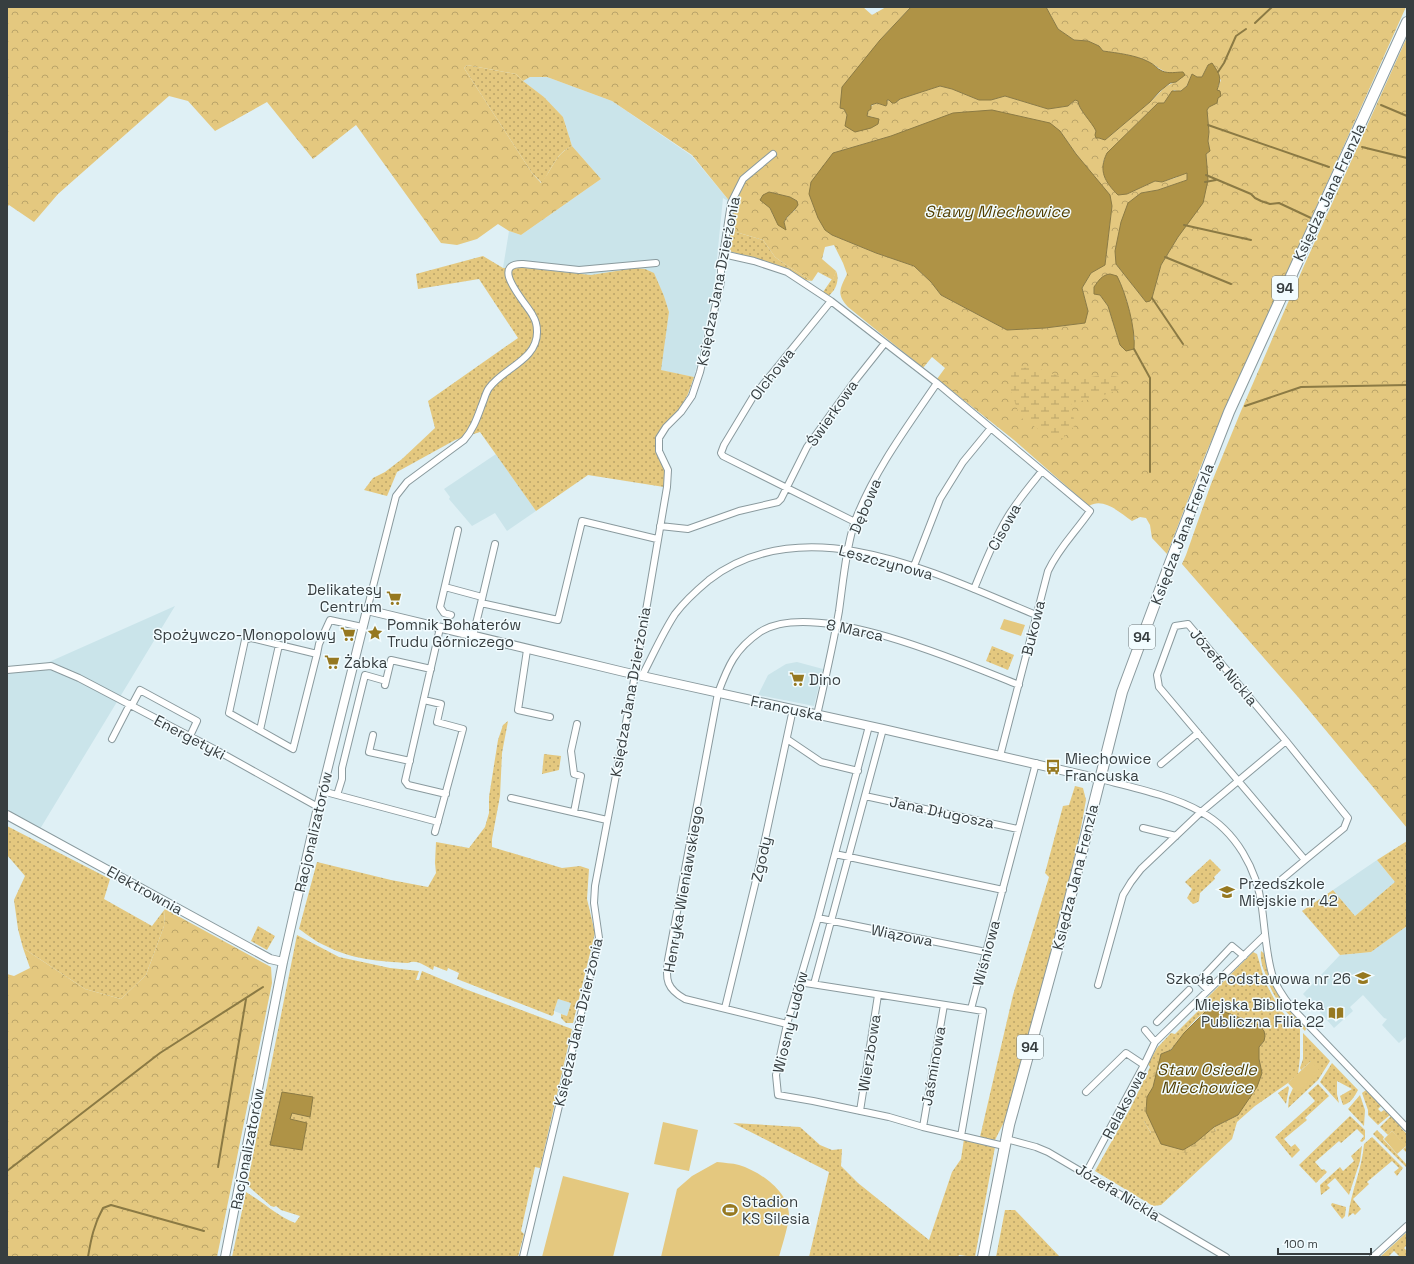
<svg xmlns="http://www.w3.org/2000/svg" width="1414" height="1264" viewBox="0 0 1414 1264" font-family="'Space Grotesk',sans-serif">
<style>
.built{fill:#cae4ea}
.green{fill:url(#green-dots);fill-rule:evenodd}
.forest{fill:url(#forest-crowns);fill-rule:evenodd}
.wetland{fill:url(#wetland-marsh)}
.pitch{fill:#e4c87f}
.water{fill:#af9346;stroke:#8b7a44}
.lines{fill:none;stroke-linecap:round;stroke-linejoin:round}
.stream{stroke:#8b7a44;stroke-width:2}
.minor-casing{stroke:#8a9a9e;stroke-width:8}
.tertiary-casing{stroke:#8a9a9e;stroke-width:10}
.primary-casing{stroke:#8a9a9e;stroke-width:12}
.minor{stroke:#fff;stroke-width:6}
.tertiary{stroke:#fff;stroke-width:8}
.primary{stroke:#fff;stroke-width:10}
.labels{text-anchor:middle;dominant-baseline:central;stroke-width:3;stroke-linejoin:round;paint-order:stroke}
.shield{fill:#f2fcff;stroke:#6f7779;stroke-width:1}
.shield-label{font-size:14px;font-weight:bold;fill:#373e40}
.street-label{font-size:15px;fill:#373e40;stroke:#f2fcff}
.poi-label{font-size:15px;fill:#373e40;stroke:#f2fcff;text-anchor:start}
.water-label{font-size:16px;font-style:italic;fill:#533f00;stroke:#f2fcff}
</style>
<defs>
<pattern id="green-dots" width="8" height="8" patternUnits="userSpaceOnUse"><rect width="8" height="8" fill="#e4c87f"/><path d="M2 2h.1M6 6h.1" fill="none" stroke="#baa469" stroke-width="1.8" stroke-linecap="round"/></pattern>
<pattern id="forest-crowns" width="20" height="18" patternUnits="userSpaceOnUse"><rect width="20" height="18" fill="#e4c87f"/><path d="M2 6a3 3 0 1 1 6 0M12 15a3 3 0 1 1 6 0" fill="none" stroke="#baa469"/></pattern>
<pattern id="wetland-marsh" width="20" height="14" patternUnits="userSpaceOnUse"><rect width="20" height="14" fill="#e4c87f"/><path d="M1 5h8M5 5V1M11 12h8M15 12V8" fill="none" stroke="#baa469"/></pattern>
</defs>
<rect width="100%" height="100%" fill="#dff0f5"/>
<path class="built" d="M530,77H547L612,101L692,156L731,203L723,198L714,289L694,377L660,370L669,312L664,296L653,273L635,268L591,275L526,268H503L509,231L521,235L601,179L572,146L563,117L544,97L523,81Z
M496,454L536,511L507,531L495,513L472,526L449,499L450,497L444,489Z
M175,606L40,829L7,811V670L40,666Z
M797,662L823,669L814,706L758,695L768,675L786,664Z
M1377,860L1395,882L1355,916L1333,890Z
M1407,926V1036L1399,1043L1396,1040L1382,1025L1387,1019L1384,1018L1363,995L1350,1007L1353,1011L1334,1028L1314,1005L1303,994L1340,955L1371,952Z
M558,999L571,1003L567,1016L554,1011Z"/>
<path class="green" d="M467,65L516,74L523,81L544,97L563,117L572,146C556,153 552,169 542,183L532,173L464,68Z
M729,230L763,240L775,257L789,267L812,281L805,280L779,266L729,251L726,247Z
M483,256L503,268H526L591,275L635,268L645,269L654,273L664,296L669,312L661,370L694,377L688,394L679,410L660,430L655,445L658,457L666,470L664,487L588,475L536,511L480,432L455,440L397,472L387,496L364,490L373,478L385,472L402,459L435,428L428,401L518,338L479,279L418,289L416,274Z
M836,271C840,279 836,291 828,296L823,292L832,279H833Z
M992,646L1014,655L1008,670L986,661Z
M508,721L502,753L500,796L492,839V847L562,868L580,866L589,869L587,899L595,933L573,1023H566L561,1018V1014L567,1016L571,1003L558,999L554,1011V1014L552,1016L457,979L459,973L448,968L447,971L434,966L433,970C425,966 417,959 408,963C379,961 353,960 326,946C316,942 308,935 299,929L317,862L391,880L428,887L436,873L435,863L436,842L469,848L485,827L489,813V797L498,740L503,725Z
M544,754L561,756L559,770L542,774Z
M1075,786L1083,788L1086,800L1080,833L1060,919L1008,1114L995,1140L980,1137L1013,995L1049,877L1045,873L1063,806L1069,805Z
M7,826L110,879L104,899L152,926L165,909L164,926L146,975L121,999L85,989L23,948L18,929L14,900L25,876L7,855Z
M1407,841V926L1371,952L1340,955L1302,911L1333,890L1355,916L1395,882L1377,860Z
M1210,859L1221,870L1214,877L1215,879L1200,893L1199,901L1196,903L1193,904L1187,898L1192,889L1185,882Z
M258,926L275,936L267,950L251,941Z
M297,935L339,957L390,968L419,971L416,980H419L422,971L465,989L572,1029L540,1168L535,1167L521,1231L524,1234L518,1257H232L246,1192C263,1202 277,1216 295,1223L300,1216L281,1210L276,1206L274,1207L271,1206L247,1185Z
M1261,951L1266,955L1280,996L1291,1011L1307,1027L1305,1031C1286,1012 1273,1000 1265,973C1262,966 1260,959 1261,951Z
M1253,952L1257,954L1265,982L1277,1004H1254L1261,1006H1276L1300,1029V1057L1298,1074L1288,1083L1255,1106L1237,1122L1232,1139L1161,1205L1153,1206L1095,1171L1131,1107L1150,1067L1148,1064L1157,1048L1171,1033L1175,1034L1202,1007L1200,1005ZM1213,1009L1222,1011L1252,1022L1264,1041L1259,1047V1059L1262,1073L1238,1115L1214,1127L1216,1131L1151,1133L1144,1121L1161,1054C1165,1052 1170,1051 1172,1048C1184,1036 1195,1013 1213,1009Z
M1303,1033L1330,1061L1318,1080L1288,1108L1289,1097L1293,1088L1297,1092L1311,1061L1301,1070L1300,1068L1303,1059Z
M1332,1063L1358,1090C1355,1096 1350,1104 1343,1105L1340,1096L1352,1089L1337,1081V1094L1339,1103L1320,1082Z
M1318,1084L1329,1096L1305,1118L1307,1120L1284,1139L1291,1147L1295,1144L1300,1150L1292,1158L1275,1137L1315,1101L1308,1093Z
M1288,1086L1289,1088L1286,1104L1278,1093Z
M1366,1090L1381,1106L1378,1109L1381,1112L1384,1110L1390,1115L1378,1125L1368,1115V1110L1362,1093Z
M1360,1095L1365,1110L1364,1126L1348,1109Z
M1350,1116L1365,1130V1139L1362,1142L1360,1141L1364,1136L1357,1129L1341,1143L1339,1141L1315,1162L1322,1170L1324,1169L1327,1172L1316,1183L1299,1165Z
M1391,1116L1403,1127L1401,1128L1407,1134V1153L1403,1149L1406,1147L1392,1131L1388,1135L1380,1127Z
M733,1123L800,1127L820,1145L832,1150L842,1149L841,1166L858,1183L929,1240L952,1172L961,1159L964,1139L995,1147L975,1257L959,1255L958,1257H809L829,1172Z
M1377,1130L1384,1137L1383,1139L1407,1165V1168L1373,1134Z
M1372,1137L1403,1168L1397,1176L1394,1172L1399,1168L1392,1161L1367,1182L1369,1184L1353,1199L1361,1209L1355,1215L1353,1213L1348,1217C1351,1191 1362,1170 1364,1144Z
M1362,1146L1360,1161L1349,1195L1335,1178L1327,1185L1330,1188L1321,1195L1320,1185L1340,1167L1343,1171L1354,1161L1351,1156Z
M1332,1203L1346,1207L1345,1216L1342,1219L1331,1205Z
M1005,1210H1015L1060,1257H996Z
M1407,1232V1245L1404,1248L1407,1251V1257H1400L1394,1251L1388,1257H1380Z"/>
<path class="forest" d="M7,7H863L872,15L886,7H911L880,40L840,108L844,109L847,115L873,117L867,116C868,108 870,106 877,103L886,106L887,104V101L889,100L895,103L900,99L940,86L952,89L979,100H991L1005,96L1048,109L1068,106L1075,100L1078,101C1078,109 1089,119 1094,125C1096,129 1097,134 1099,138L1105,140C1120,127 1134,115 1149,103C1159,95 1163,85 1176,82L1177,72C1165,76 1158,66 1149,62C1136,55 1117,53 1103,51L1099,46L1088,41L1074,40L1058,29L1046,7H1406L1206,453L1167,554L1152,538L1150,525L1146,518L1140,517L1132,521C1120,513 1104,497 1089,506L1014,440L937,379L945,368L932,357L923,368L848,307C836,294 840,289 847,274L843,263L834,245L825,247L822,259L836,271L833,280L818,272L812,281L789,267L775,257L763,240L729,230L731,203L692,155L612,101L547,77H530L523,81L516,74L467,65L464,68L532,173L541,183C553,169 555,154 572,146L601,179L521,235L509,231L498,224L477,239L457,245L441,243L356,125L313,159L267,102L215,131L188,101L169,96L58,194L34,222L9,205L7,207ZM1208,65L1221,80L1217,90L1215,103L1209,107L1207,110L1209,132L1208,141L1210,151L1206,154L1207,160L1178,237L1161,265L1152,298L1146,302L1116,264L1141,193L1158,190L1187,180V172L1175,178L1162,182L1155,181L1127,194L1103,162L1108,153L1158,103H1164L1174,90C1185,95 1189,82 1192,74L1197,77H1202ZM1060,131L1112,206L1105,264L1091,273L1082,288L1088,311L1084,323L1045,328L1007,330L941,295L931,282L914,266L876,253L832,235L833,153L891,136ZM769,192L790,197L797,201L795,210L790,214L784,222L786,229C771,217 770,211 769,192ZM1120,282L1127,301L1135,340L1120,345L1108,306L1100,295Z
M1407,37V828L1298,697L1182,564L1186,555L1211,484L1241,411L1303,268Z
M165,909L271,967L272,983L217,1257H7V974L14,976L30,968L23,948L85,989L121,999L146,975L164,926Z"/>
<path class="wetland" d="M1034,367C1044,370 1064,379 1073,379C1090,379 1100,372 1119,377L1122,382L1120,389L1096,398L1071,403L1075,425L1059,443L1020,417L1010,388V369Z
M1161,1054L1153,1087L1147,1097L1195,1143L1214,1127L1216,1131L1187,1153L1173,1151L1159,1146L1144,1121V1099Z"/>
<path class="pitch" d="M1004,619L1025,625L1021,636L1000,629Z
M1311,1061L1320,1071L1297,1093L1288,1083Z
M663,1122L698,1130L689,1171L654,1164Z
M1392,1131L1406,1146L1397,1154L1384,1139Z
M717,1162C724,1163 732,1163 739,1165C759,1171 789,1191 789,1215C789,1224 782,1246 779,1257H661L677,1189L692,1176Z
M563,1176L629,1193L613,1257H542Z"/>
<path class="water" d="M911,7H1046L1058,29L1074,40L1088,41L1099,46L1103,51C1117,53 1136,55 1149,62C1154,64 1157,69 1162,71C1169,74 1176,72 1183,72L1185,75L1176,82L1170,83L1160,91L1150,102L1105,140L1099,138H1096L1095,135L1096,131C1092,122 1078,109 1078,101L1075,100L1068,106L1048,109L1005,96L991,100H979L952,89L940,86L900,99L895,103H892L889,100H887V104L886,106L877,103L871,105V109L868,111L867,116L879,119L878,124L871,128L855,132L845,126L847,115L844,109L840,108L842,87L880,40Z
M1212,63C1220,75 1222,77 1217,90L1220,91L1221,96L1218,98L1217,103L1209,107L1207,110L1209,132L1208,141L1210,151L1206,154L1208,180L1203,203L1178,237L1161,265L1152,298L1150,301L1146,302L1116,264L1115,251L1121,222L1128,203L1141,193L1158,190L1187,180V173L1162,182L1155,181L1127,194L1118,195C1105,182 1098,171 1107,153L1158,103H1164L1172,91H1181L1187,86L1192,74L1197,77H1202L1208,65Z
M992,110L1050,123L1060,131L1076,154L1110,195L1112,206L1105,265L1091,273L1082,288L1088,311L1085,323L1045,328L1007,330L941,295L931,282L914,266L876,253L832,235L825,230L818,218L809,194L811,182L833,153L891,136L953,113Z
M769,192L790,197L797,201L798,205C794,212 787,215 784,222L786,230L778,225L770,208L760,200L763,195Z
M1110,274L1117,276C1126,293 1136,330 1134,349L1126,351L1120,345L1108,306L1100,295L1094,294V287C1099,280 1102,275 1110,274Z
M1213,1009L1222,1011L1259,1025L1264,1031L1265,1036L1264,1041L1259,1047V1059L1262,1073L1257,1087L1238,1115L1214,1127L1195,1143L1183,1150L1161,1144L1146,1112L1147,1097L1153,1087L1161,1054L1171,1050L1184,1033L1206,1011Z
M282,1092L313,1097L310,1117L292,1113L290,1119L307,1123L302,1150L270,1145Z"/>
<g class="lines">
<path class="stream" d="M1255,23L1272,7
M1218,72L1224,63L1236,36L1246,29
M1381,105L1407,116
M1208,125L1329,167
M1362,147L1407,158
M1206,175L1251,194L1255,198L1261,201L1270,204L1279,203L1311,218
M1205,182L1216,180
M1184,225L1251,240
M1165,257L1231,284
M1152,298L1183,344
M1134,349L1150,378V472
M1245,406L1301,387L1407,385
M218,1167L246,999
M7,1171L160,1053L263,987
M88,1257C91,1239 94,1224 103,1208L111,1205L204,1231"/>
<g class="minor-casing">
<path id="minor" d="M723,254L754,261L787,272L831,301L937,383L1090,511C1075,533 1060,546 1048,571L1000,756
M831,301L753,397L724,445L721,453L723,456L855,522
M660,526L688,529L739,511L778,502L781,499L807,447L854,382L885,343
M495,544L481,603L558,620L582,521L657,539
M914,566L940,499L963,462L991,428
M445,587L482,597
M974,589C984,565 993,541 1007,518C1017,501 1030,486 1042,471
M367,610L396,496L407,482L464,440C474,429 478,415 483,402C485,397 486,392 489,388C503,368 538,360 537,331C537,326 536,321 533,316C528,305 487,263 523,264L579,270L656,263
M451,615L444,613L440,607L458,530
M440,628L405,781L408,785L446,794
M473,636L481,603
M527,650L518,710L550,717
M317,654L251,638L245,640L229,713L293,749L317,654L319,644L330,620L362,627
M7,670L51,666L79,678L216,750L318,807
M642,676C653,655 662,634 675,614C684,602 697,590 709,580C806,506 939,575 1036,615
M385,685L391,660L431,669
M424,700L441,704L437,722L463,729L435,832
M132,705L140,690L197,721L190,736
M817,715C825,680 833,646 839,611C843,583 846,547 855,521C874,471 907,427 937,383
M869,726L818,918L787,1024L776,1075L778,1095L813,1101L889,1117L923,1127L1004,1146
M260,730L279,645
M373,735L369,752L410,761
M112,739L130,704
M787,739L821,762L858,771
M1161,764L1198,733
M1100,779C1131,787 1174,796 1201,812C1236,831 1257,869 1262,908C1265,930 1266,953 1272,974C1276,987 1284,998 1292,1008L1407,1128
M322,791L438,822
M337,795L342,779V768L365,675L386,681
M865,796L1018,829
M511,798L607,820
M574,812L581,776L574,774L571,751L577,724
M1143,828L1176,836
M835,854L1003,890
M1281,880L1305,860
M818,918L986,952
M799,982L971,1009
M814,984L883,729
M1098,985L1123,895L1131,882L1141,869L1201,812L1286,741L1188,624L1175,626L1157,675L1159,687L1305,860L1344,828L1348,818L1286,741
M1208,990L1199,981L1232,946L1244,956
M725,1008L758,872L793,709
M1157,1022L1189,990
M787,1024L685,999C667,989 665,980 668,960L718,693C728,666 735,649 760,632C814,597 963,663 1019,685
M1145,1030L1155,1042
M1086,1092L1126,1053L1144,1065
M860,1111L878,995
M923,1127L944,1005
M961,1136L983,1011L971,1009L1036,763
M1006,1139L1036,1147L1048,1152L1226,1257
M1086,1173L1144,1065L1155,1042L1265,935
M523,1257L599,938L594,903L595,886L635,675L667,487L668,470L659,451V438L666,427L681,412L692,396L700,372L721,282V268L731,203L743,179L773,154
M1373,1257L1407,1226"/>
</g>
<g class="tertiary-casing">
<path id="tertiary" d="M7,815L270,959L283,962
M225,1257L283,962L318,807L367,610L624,672L883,729L1100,779"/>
</g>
<g class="primary-casing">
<path id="primary" d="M983,1257L1009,1125L1057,950L1122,692L1170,563L1229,412L1407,22"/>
</g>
<use href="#minor" class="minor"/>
<use href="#tertiary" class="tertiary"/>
<use href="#primary" class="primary"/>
</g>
<defs>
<g id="supermarket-bare" transform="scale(1.2)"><path d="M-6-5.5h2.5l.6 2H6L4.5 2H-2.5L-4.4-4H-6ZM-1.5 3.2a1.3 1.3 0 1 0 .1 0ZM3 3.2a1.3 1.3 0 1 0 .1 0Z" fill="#967820" stroke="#f2fcff" stroke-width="2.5" paint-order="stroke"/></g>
<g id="sight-bare" transform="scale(1.2)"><path d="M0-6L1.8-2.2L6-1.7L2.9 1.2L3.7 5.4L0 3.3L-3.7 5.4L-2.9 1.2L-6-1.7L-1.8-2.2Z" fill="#967820" stroke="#f2fcff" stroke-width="2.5" paint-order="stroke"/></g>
<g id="bus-bare" transform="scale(1.2)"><path d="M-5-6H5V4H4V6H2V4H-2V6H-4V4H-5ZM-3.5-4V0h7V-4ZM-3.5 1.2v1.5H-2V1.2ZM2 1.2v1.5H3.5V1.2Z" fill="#967820" stroke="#f2fcff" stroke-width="2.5" paint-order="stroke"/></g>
<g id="school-bare" transform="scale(1.2)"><path d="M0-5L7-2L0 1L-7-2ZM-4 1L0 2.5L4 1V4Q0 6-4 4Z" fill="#967820" stroke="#f2fcff" stroke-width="2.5" paint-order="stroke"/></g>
<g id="library-bare" transform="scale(1.2)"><path d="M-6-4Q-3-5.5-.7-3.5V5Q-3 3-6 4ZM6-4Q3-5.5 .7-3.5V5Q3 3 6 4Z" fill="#967820" stroke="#f2fcff" stroke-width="2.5" paint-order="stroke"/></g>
<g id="stadium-bare" transform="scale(1.2)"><path d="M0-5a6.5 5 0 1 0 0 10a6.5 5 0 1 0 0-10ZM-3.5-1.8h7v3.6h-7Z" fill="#967820" stroke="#f2fcff" stroke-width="2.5" paint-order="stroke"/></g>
</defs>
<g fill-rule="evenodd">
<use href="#supermarket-bare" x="394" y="598"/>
<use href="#sight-bare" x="375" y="633"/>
<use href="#supermarket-bare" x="348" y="634"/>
<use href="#supermarket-bare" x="332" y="662"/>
<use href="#supermarket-bare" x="797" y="679"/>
<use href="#bus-bare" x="1053" y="767"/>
<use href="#school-bare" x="1227" y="892"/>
<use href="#school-bare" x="1363" y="978"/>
<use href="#library-bare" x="1336" y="1013"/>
<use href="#stadium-bare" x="730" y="1210"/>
</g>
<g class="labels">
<g class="shield">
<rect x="1272" y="276" width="26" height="24" rx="3"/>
<rect x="1129" y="625" width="26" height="24" rx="3"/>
<rect x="1017" y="1035" width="26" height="24" rx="3"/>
</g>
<g class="shield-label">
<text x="1285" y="288">94</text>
<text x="1142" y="637">94</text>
<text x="1030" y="1047">94</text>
</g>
<g class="street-label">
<text transform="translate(1329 192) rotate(-65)">Księdza Jana Frenzla</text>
<text transform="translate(718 281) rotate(-79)">Księdza Jana Dzierżonia</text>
<text transform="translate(772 374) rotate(-52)">Olchowa</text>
<text transform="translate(832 413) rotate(-55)">Świerkowa</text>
<text transform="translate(865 506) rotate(-67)">Dębowa</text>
<text transform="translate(1004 527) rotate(-61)">Cisowa</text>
<text transform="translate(1182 534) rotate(-69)">Księdza Jana Frenzla</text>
<text transform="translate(886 562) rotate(15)">Leszczynowa</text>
<text transform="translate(1033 628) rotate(-76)">Bukowa</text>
<text transform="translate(855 630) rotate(12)">8 Marca</text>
<text transform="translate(1224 667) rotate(50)">Józefa Nickla</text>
<text transform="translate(630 692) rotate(-80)">Księdza Jana Dzierżonia</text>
<text transform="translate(787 708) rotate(12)">Francuska</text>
<text transform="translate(190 737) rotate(28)">Energetyki</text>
<text transform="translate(942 812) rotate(12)">Jana Długosza</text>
<text transform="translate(313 832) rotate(-77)">Racjonalizatorów</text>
<text transform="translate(761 859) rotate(-77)">Zgody</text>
<text transform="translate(1075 877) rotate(-76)">Księdza Jana Frenzla</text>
<text transform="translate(683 889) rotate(-80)">Henryka Wieniawskiego</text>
<text transform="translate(145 890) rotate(29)">Elektrownia</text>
<text transform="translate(902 935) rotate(11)">Wiązowa</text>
<text transform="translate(986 953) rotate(-75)">Wiśniowa</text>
<text transform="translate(578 1022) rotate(-77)">Księdza Jana Dzierżonia</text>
<text transform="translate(790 1022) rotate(-76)">Wiosny Ludów</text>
<text transform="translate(869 1053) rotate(-81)">Wierzbowa</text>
<text transform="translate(933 1066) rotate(-80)">Jaśminowa</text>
<text transform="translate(1124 1104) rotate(-62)">Relaksowa</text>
<text transform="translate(247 1149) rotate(-79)">Racjonalizatorów</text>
<text transform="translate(1118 1192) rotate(31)">Józefa Nickla</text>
</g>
<g class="poi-label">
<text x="382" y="589" text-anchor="end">Delikatesy<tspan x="382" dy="17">Centrum</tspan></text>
<text x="387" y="624">Pomnik Bohaterów<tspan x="387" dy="17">Trudu Górniczego</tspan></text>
<text x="336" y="634" text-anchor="end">Spożywczo-Monopolowy</text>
<text x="344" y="662">Żabka</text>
<text x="809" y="679">Dino</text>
<text x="1065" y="758">Miechowice<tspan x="1065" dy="17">Francuska</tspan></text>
<text x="1239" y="883">Przedszkole<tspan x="1239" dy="17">Miejskie nr 42</tspan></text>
<text x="1351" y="978" text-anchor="end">Szkoła Podstawowa nr 26</text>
<text x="1324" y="1004" text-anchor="end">Miejska Biblioteka<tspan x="1324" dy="17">Publiczna Filia 22</tspan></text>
<text x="742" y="1201">Stadion<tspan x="742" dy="17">KS Silesia</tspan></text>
</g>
<g class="water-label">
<text x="997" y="211">Stawy Miechowice</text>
<text x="1207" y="1069">Staw Osiedle<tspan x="1207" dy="18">Miechowice</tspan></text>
</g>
</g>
<rect width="1414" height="1264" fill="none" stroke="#373e40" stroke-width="16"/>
<path d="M1278 1248v6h93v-6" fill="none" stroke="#373e40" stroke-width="2"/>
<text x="1284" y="1248" font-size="12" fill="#373e40" stroke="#f2fcff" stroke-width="3" paint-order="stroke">100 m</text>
</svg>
